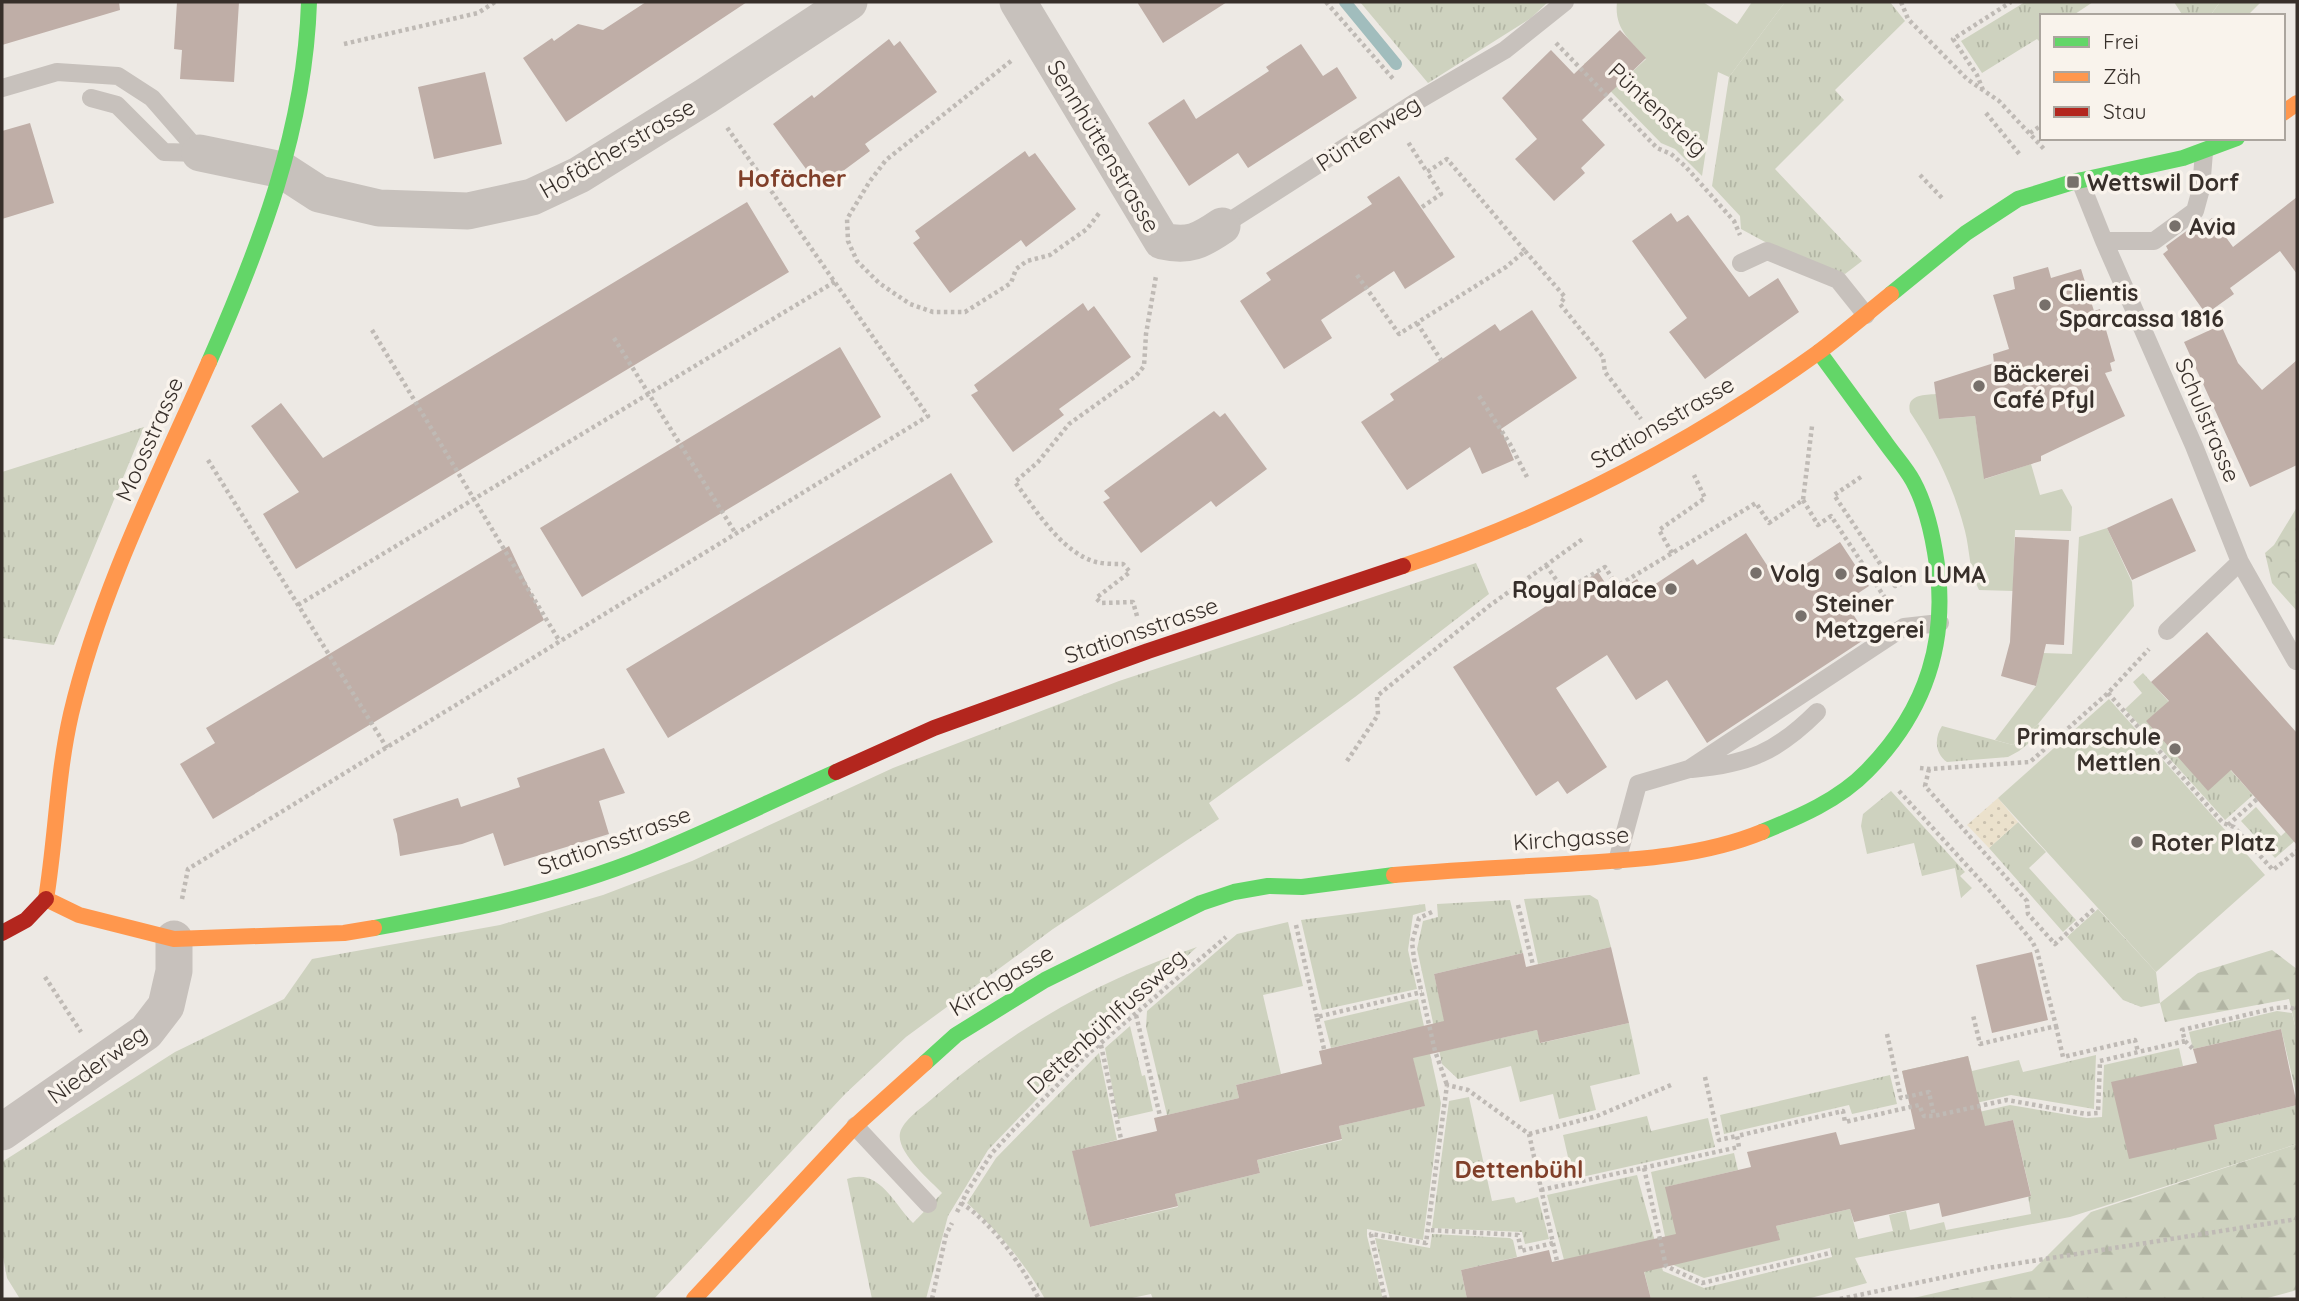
<svg xmlns="http://www.w3.org/2000/svg" width="2299" height="1301" viewBox="0 0 2299 1301" font-family="Quicksand,sans-serif">
<style>
.grass{fill:url(#grass-tufts)}
.forest{fill:url(#forest-firs)}
.sand{fill:url(#sand-dots)}
.park{fill:url(#park-crowns)}
.garden{fill:#ced2bf}
.lines{fill:none;stroke-linecap:round;stroke-linejoin:round}
.stream{stroke:#a1bdbd;stroke-width:12}
.building{fill:#bfaea7}
.path{stroke:#bfbab5;stroke-width:4.5;stroke-dasharray:3.5 3.5;stroke-linecap:butt}
.lane{stroke:#c7c1bc;stroke-width:18}
.street{stroke:#c7c1bc;stroke-width:37}
.fast{stroke:#63d668;stroke-width:16}
.slow{stroke:#ff974d;stroke-width:16}
.jam{stroke:#b3261e;stroke-width:16}
.poi-dot{fill:#77706b;stroke:#f9f3ec;stroke-width:2.5}
.labels{text-anchor:middle;dominant-baseline:central;stroke-width:7;stroke-linejoin:round;paint-order:stroke}
.street-label{font-size:23px;fill:#372f2a;stroke:#f9f3ec}
.poi-label{font-size:23px;font-weight:bold;fill:#372f2a;stroke:#f9f3ec;text-anchor:start}
.neighbourhood-label{font-size:24px;font-weight:bold;fill:#803f29;stroke:#f9f3ec}
</style>
<defs>
<pattern id="grass-tufts" width="24" height="20" patternUnits="userSpaceOnUse" patternTransform="scale(1.75)"><rect width="24" height="20" fill="#ced2bf"/><path d="M3 7l-1-3M5 7V3M7 7l1-3M15 17l-1-3M17 17v-4M19 17l1-3" fill="none" stroke="#b2b5a4"/></pattern>
<pattern id="forest-firs" width="22" height="20" patternUnits="userSpaceOnUse" patternTransform="scale(1.75)"><rect width="22" height="20" fill="#ced2bf"/><path d="M5 1l3.5 6h-7zM16 11l3.5 6h-7z" fill="#b2b5a4"/></pattern>
<pattern id="sand-dots" width="8" height="8" patternUnits="userSpaceOnUse" patternTransform="scale(1.75)"><rect width="8" height="8" fill="#ebe1cc"/><path d="M2 2h.1M6 6h.1" fill="none" stroke="#cac1af" stroke-width="1.8" stroke-linecap="round"/></pattern>
<pattern id="park-crowns" width="20" height="18" patternUnits="userSpaceOnUse" patternTransform="scale(1.75)"><rect width="20" height="18" fill="#ced2bf"/><path d="M2 6a3 3 0 1 1 6 0M12 15a3 3 0 1 1 6 0" fill="none" stroke="#b2b5a4"/></pattern>
</defs>
<rect width="100%" height="100%" fill="#ede9e4"/>
<path class="grass" d="M1360,2H1548L1531,18L1428,83Z
M1785,2H1890L1905,21L1835,90L1844,100L1775,169L1862,261L1845,274L1780,250L1741,229L1740,216L1712,186L1729,77Z
M2025,2H2093L2072,16H2042V44L2037,39L1982,73L1961,41Z
M2174,2H2220L2210,16H2183Z
M144,427L54,645L2,638V472Z
M1476,563L1489,594L1355,697L1209,803L1219,819L1053,929L906,1037L845,1094L654,1299H20L7,1278L2,1252V1162L175,1052L284,999L312,959L500,925L603,895L692,861L893,768L1119,681Z
M2143,673L2253,795L2225,820L2125,709L2142,693L2133,682Z
M2038,724L2044,731L2019,751L2008,757L1947,762C1935,754 1934,738 1942,726L2013,745Z
M1891,791L1965,872L1960,876L1972,888L1961,898L1955,868L1922,876L1914,843L1867,854L1861,826L1863,814Z
M2256,807L2281,836L2297,821V839L2275,858L2241,821Z
M2018,822L2046,852L2029,868L2076,920L2063,932L1989,848Z
M1590,895L1598,900L1611,947L1538,964L1524,899Z
M1510,900L1523,953L1434,974L1451,1049L1537,1030L1541,1043L1629,1023L1640,1074L1590,1086L1596,1110L1559,1119L1553,1094L1520,1102L1511,1066L1458,1079L1442,1064L1417,949L1423,921L1438,917L1437,904Z
M1425,904L1426,911L1413,915L1408,950L1417,989L1322,1010L1301,920Z
M2098,909L2156,972L2160,1003L2141,1007L2123,1000L2067,937Z
M1288,922L1303,986L1263,995L1281,1074L1236,1085L1239,1098L1167,1115L1146,1027L1147,1011L1237,934Z
M1197,947L1085,1049L988,1150L948,1216L926,1299H872L847,1179C879,1167 894,1204 913,1223L942,1193C930,1180 896,1152 900,1133C903,1120 923,1107 933,1098C1011,1030 1099,980 1197,947Z
M1418,999L1441,1103L1423,1240L1367,1229V1236L1383,1299H1153L1151,1294L1127,1299H1045C1024,1262 999,1232 967,1203L996,1158L1099,1053L1117,1140L1073,1151L1090,1227L1178,1207L1175,1194L1260,1173L1257,1160L1342,1140L1339,1126L1424,1106L1406,1030L1331,1048L1324,1021Z
M2277,1011L2292,1013L2297,1034V1097L2281,1029L2193,1049L2189,1032Z
M1130,1026L1142,1076L1145,1075L1153,1111L1118,1119L1105,1048Z
M2179,1048L2183,1066L2111,1083L2214,1125L2297,1105V1144L2070,1217L1855,1258L1867,1283L1807,1299H1651L1637,1243L1564,1260L1547,1195L1637,1175L1663,1271L1704,1288L1832,1257L1830,1248L1704,1278L1671,1264L1651,1172L1734,1153L1738,1170L1666,1187L1779,1239L1776,1226L1850,1209L1858,1239L1893,1231L1889,1215L1906,1211L1910,1230L1944,1222L1946,1230L2031,1214L2028,1196L2031,1195L2013,1120L1940,1137L1939,1121L2010,1105L2087,1118L2102,1117L2104,1065Z
M2096,1055L2094,1109L2011,1095L1937,1112L1907,1092L1902,1071L1968,1056L1972,1071L2019,1060L2023,1072Z
M1890,1075L1897,1104L1852,1114L1849,1105L1724,1134L1720,1115Z
M1469,1097L1492,1201L1514,1197L1516,1203L1538,1197L1549,1239L1525,1244L1522,1232L1432,1228L1449,1101Z
M1647,1116L1651,1131L1708,1118L1715,1147L1573,1179L1563,1135Z
M1432,1234L1510,1238L1513,1240L1517,1257L1461,1270L1467,1299H1390L1375,1238L1430,1248Z"/>
<path class="forest" d="M2272,950L2297,969V1034L2289,999L2165,1022L2160,1003L2198,973Z
M2297,1144V1290L2264,1299H1909L2032,1271L2091,1212Z"/>
<path class="sand" d="M1998,798L2018,822L1989,848L1967,825Z"/>
<path class="park" d="M2297,507V611L2272,583L2265,553L2274,545Z"/>
<path class="garden" d="M1617,2H1703L1737,24L1752,2H1785L1729,77L1718,72L1702,176L1675,149L1661,143L1584,64L1594,56L1620,83L1646,59C1630,40 1614,29 1617,2Z
M2220,2H2261L2247,16H2210Z
M1936,394L1940,419L1975,416L1985,479L2031,464L2040,495L2062,489L2072,507L2071,531L2015,530L2013,591L1979,590C1969,571 1970,551 1965,531C1953,485 1936,451 1910,412C1906,395 1923,395 1936,394Z
M2107,528L2132,582L2134,606L2038,724L2013,745L1995,740L2036,686L2043,653L2072,654L2079,537Z
M2109,699L2265,875L2156,972L1998,798Z"/>
<g class="lines">
<path class="stream" d="M1345,2L1396,64"/>
</g>
<path class="building" d="M2,2H119L120,10L2,45Z
M177,2H239L234,82L180,79L182,50L174,49Z
M646,2H747L566,122L523,58L552,38L554,41L578,24L603,30Z
M1137,2H1227L1163,43Z
M1620,30L1646,58L1582,120L1605,145L1581,168L1585,173L1554,201L1515,159L1537,139L1502,98L1551,50L1574,74Z
M889,39L894,46L900,41L937,92L865,144L870,151L820,188L773,124L812,95L814,98Z
M1301,44L1323,76L1337,67L1357,98L1248,168L1238,153L1189,186L1148,123L1184,99L1196,119L1269,71L1266,67Z
M485,72L502,144L434,159L418,87Z
M30,123L54,203L2,219V131Z
M1025,151L1029,157L1035,153L1076,209L1026,247L1021,240L950,293L913,243L920,238L915,231Z
M1399,176L1455,257L1405,289L1394,271L1321,320L1332,338L1284,369L1240,301L1271,280L1266,273L1372,204L1367,197Z
M2297,197V274L2280,251L2230,288L2234,294L2206,314L2163,254L2168,250L2166,246L2196,224L2199,228L2212,218L2233,247Z
M747,202L789,272L296,569L263,514L299,492L251,426L281,403L323,458Z
M1671,213L1677,222L1688,215L1749,297L1778,278L1799,312L1705,379L1669,332L1687,318L1632,241Z
M2048,267L2051,278L2081,269L2094,311L2100,309L2115,361L2110,363L2112,371L2105,373L2125,416L2041,456V461L1984,479L1975,416L1939,419L1934,382L1994,363L1993,354L2009,349L1993,295L2015,289L2013,277Z
M1083,303L1088,311L1094,306L1131,357L1059,409L1064,415L1013,452L971,395L978,391L974,385Z
M1532,310L1577,378L1501,429L1514,460L1482,474L1470,447L1407,490L1361,422L1394,400L1390,394L1495,324L1500,331Z
M2221,325L2238,363L2262,390L2297,360V465L2250,487L2184,342Z
M840,347L881,417L582,597L540,528Z
M1214,411L1220,417L1225,413L1267,469L1216,507L1211,501L1141,553L1103,502L1110,498L1104,491Z
M951,473L993,542L668,738L626,669Z
M2172,498L2196,551L2132,580L2107,528Z
M1746,533L1778,582L1840,542L1869,586L1845,602L1868,637L1707,743L1667,680L1636,700L1607,655L1556,688L1607,767L1567,794L1558,781L1536,796L1453,667L1598,572L1613,595L1637,579L1645,591L1693,559L1697,565Z
M2015,537L2069,540L2064,645L2046,644L2036,686L2001,676L2010,642Z
M509,546L544,620L213,819L180,764L215,743L206,728Z
M2207,632L2297,733V845L2231,770L2208,791L2146,721L2169,701L2151,682Z
M604,748L625,793L599,801L609,834L504,866L493,833L462,844L400,856L397,834L393,819L458,798L461,807L520,787L517,778Z
M1611,947L1629,1023L1540,1043L1537,1030L1413,1058L1425,1106L1339,1126L1342,1139L1257,1160L1260,1173L1175,1194L1178,1206L1090,1227L1072,1151L1157,1131L1154,1118L1239,1098L1236,1085L1322,1064L1319,1051L1444,1021L1434,974L1523,953L1526,967Z
M2032,952L2048,1020L1992,1033L1976,965Z
M2281,1029L2297,1105L2214,1125L2217,1139L2129,1159L2111,1082L2197,1063L2193,1049Z
M1968,1056L1985,1126L2013,1120L2031,1196L1942,1217L1939,1203L1854,1222L1850,1209L1776,1226L1780,1240L1644,1272L1651,1299H1467L1461,1270L1549,1250L1552,1262L1676,1234L1665,1187L1751,1167L1747,1152L1836,1132L1840,1145L1915,1129L1902,1071Z"/>
<g class="lines">
<path class="path" d="M1326,2L1395,81
M1901,2L1908,19L1967,79L1999,101L2044,149
M1556,43L1657,148L1671,154L1685,166L1734,221L1740,235
M344,44L478,13L495,2
M1011,61L886,160L870,181L847,219L848,241L857,261L879,283L910,304L933,312H965L1011,283L1016,269L1027,261L1050,255L1087,229L1100,212
M1983,90L1977,75L1953,39L2011,2
M1986,113L2021,156
M2030,133L2042,125
M1920,175L1944,200
M1422,207L1441,194L1427,172
M1525,251L1565,297L1560,304L1603,357L1605,372L1641,419
M1357,275L1399,334L1506,267L1525,251L1447,159L1427,172L1408,142
M1417,323L1441,360
M372,330L560,642
M614,338L736,534
M1479,396L1510,444L1527,477
M208,460L387,748
M1861,477L1834,495L1895,586L1901,584
M1803,500L1818,525L1831,516L1889,604
M1672,553L1659,530L1705,498L1694,475
M1546,565L1564,591L1605,567L1617,586L1756,503L1769,523L1803,500L1812,426
M298,605L836,281
M1137,616L1133,602L1101,603L1096,598L1130,572L1123,564C1114,564 1104,564 1096,562C1062,553 1035,509 1015,482L1038,462L1069,424L1136,376L1144,366L1146,334L1156,276
M2108,693L2223,823L2234,827L2273,870L2297,851
M1347,761L1378,715L1377,696L1489,606L1584,538
M1920,768L1929,769L2030,762L2108,693L2149,649
M1929,769L1925,786L2027,901L2028,914L2055,944L2096,907
M1899,791L1991,892L2032,941L2037,951L2056,1026L1980,1044L1973,1015
M2228,825L2257,799
M182,899L188,869L928,416L726,126
M1518,905L1533,965
M1432,912L1419,918L1412,942L1414,959L1435,1051L1447,1085
M1296,925L1317,1017
M45,977L81,1032
M1136,1015L1160,1116
M2056,1026L2063,1057L2135,1040L2138,1052
M1887,1034L1901,1098L1929,1092L1934,1116
M2185,1041L2193,1049
M1101,1045L1121,1139
M1324,1049L1317,1017L1422,992
M1705,1077L1719,1140L1737,1136
M1529,1134L1597,1116L1671,1085
M1644,1168L1666,1266L1702,1283L1830,1253
M1541,1190L1739,1147L1737,1136L1843,1111L1845,1122L1919,1105L1924,1116H1934L2007,1100L2086,1114L2098,1113L2100,1061L2185,1041L2182,1030L2275,1008L2289,1007L2297,1010
M961,1203C994,1224 1022,1266 1039,1299
M957,1212L967,1192L992,1153L1015,1128L1089,1053L1226,937
M1553,1243L1557,1261
M932,1299L946,1235L952,1223
M1385,1299L1371,1234L1426,1243L1447,1085L1468,1090L1529,1134L1553,1243L1521,1251L1518,1235L1428,1230
M1840,1299L1988,1268L2297,1219"/>
<path class="lane" d="M2,88L57,72L118,76L152,98L200,153
M91,98L117,105L164,152L200,153
M2080,181L2104,241L2194,446L2240,562L2296,661
M1222,226L1414,103L1505,50L1565,2
M2104,241H2154L2195,211L2201,189L2204,152
M1741,263L1767,251L1838,280L1866,315
M2167,631L2240,562
M1692,769C1748,764 1777,752 1817,712
M1617,861L1638,784L1689,769L1904,627L1940,623
M855,1126L928,1204"/>
<path class="street" d="M1018,2L1162,241C1189,247 1200,241 1222,226
M200,153L282,170L319,194L379,208L468,211L532,197L579,175L706,96L849,2
M2,1132L146,1032L166,1006L174,971V939"/>
<path class="fast" d="M1891,294L1966,233L2018,199L2073,182L2183,158L2237,138
M209,362C260,246 305,130 309,2
M1762,832C1799,817 1839,800 1867,771C1928,709 1950,637 1935,552C1931,528 1925,503 1913,481C1906,468 1894,455 1885,442C1863,412 1841,382 1819,352
M374,928C466,911 559,892 646,857C710,831 773,800 836,772
M925,1063L956,1035L1045,980L1201,903L1234,892L1268,886L1302,887L1394,875"/>
<path class="slow" d="M2283,113L2297,103
M1403,566C1550,517 1690,444 1816,354C1842,335 1866,314 1891,294
M1394,875C1452,870 1509,867 1566,864C1631,860 1701,857 1762,832
M46,899L79,915L174,939L344,933L374,928
M46,899C56,838 57,775 71,714C100,591 158,477 209,362
M694,1299L855,1126L925,1063"/>
<path class="jam" d="M836,772L934,728L1148,651L1403,566
M2,933L26,920L46,899"/>
</g>
<g class="poi-dot">
<rect x="2066" y="175" width="14" height="14" rx="3.5"/>
<circle cx="2175" cy="226" r="7"/>
<circle cx="2045" cy="305" r="7"/>
<circle cx="1979" cy="386" r="7"/>
<circle cx="1756" cy="573" r="7"/>
<circle cx="1841" cy="574" r="7"/>
<circle cx="1671" cy="589" r="7"/>
<circle cx="1801" cy="616" r="7"/>
<circle cx="2175" cy="749" r="7"/>
<circle cx="2137" cy="842" r="7"/>
</g>
<g class="labels">
<g class="street-label">
<text transform="translate(1658 109) rotate(43)">Püntensteig</text>
<text transform="translate(1368 133) rotate(-33)">Püntenweg</text>
<text transform="translate(1104 146) rotate(59)">Sennhüttenstrasse</text>
<text transform="translate(617 148) rotate(-30)">Hofächerstrasse</text>
<text transform="translate(2208 420) rotate(67)">Schulstrasse</text>
<text transform="translate(1662 422) rotate(-30)">Stationsstrasse</text>
<text transform="translate(149 439) rotate(-66)">Moosstrasse</text>
<text transform="translate(1141 630) rotate(-19)">Stationsstrasse</text>
<text transform="translate(1571 838) rotate(-4)">Kirchgasse</text>
<text transform="translate(614 840) rotate(-20)">Stationsstrasse</text>
<text transform="translate(1001 980) rotate(-31)">Kirchgasse</text>
<text transform="translate(1106 1021) rotate(-42)">Dettenbühlfussweg</text>
<text transform="translate(97 1064) rotate(-36)">Niederweg</text>
</g>
<g class="poi-label">
<text x="2087" y="182">Wettswil Dorf</text>
<text x="2189" y="226">Avia</text>
<text x="2059" y="292">Clientis<tspan x="2059" dy="26">Sparcassa 1816</tspan></text>
<text x="1993" y="373">Bäckerei<tspan x="1993" dy="26">Café Pfyl</tspan></text>
<text x="1770" y="573">Volg</text>
<text x="1855" y="574">Salon LUMA</text>
<text x="1657" y="589" text-anchor="end">Royal Palace</text>
<text x="1815" y="603">Steiner<tspan x="1815" dy="26">Metzgerei</tspan></text>
<text x="2161" y="736" text-anchor="end">Primarschule<tspan x="2161" dy="26">Mettlen</tspan></text>
<text x="2151" y="842">Roter Platz</text>
</g>
<g class="neighbourhood-label">
<text x="792" y="178">Hofächer</text>
<text x="1519" y="1169">Dettenbühl</text>
</g>
</g>
<rect width="2299" height="1301" fill="none" stroke="#372f2a" stroke-width="7"/>
<rect x="2040" y="14" width="245" height="126" fill="#f9f3ec" stroke="#aba59e" stroke-width="2"/>
<rect x="2054" y="37" width="35" height="10" fill="#63d668" stroke="#aba59e" stroke-width="2"/>
<text x="2103" y="49" font-size="21" fill="#372f2a">Frei</text>
<rect x="2054" y="72" width="35" height="10" fill="#ff974d" stroke="#aba59e" stroke-width="2"/>
<text x="2103" y="84" font-size="21" fill="#372f2a">Zäh</text>
<rect x="2054" y="107" width="35" height="10" fill="#b3261e" stroke="#aba59e" stroke-width="2"/>
<text x="2103" y="119" font-size="21" fill="#372f2a">Stau</text>
</svg>
